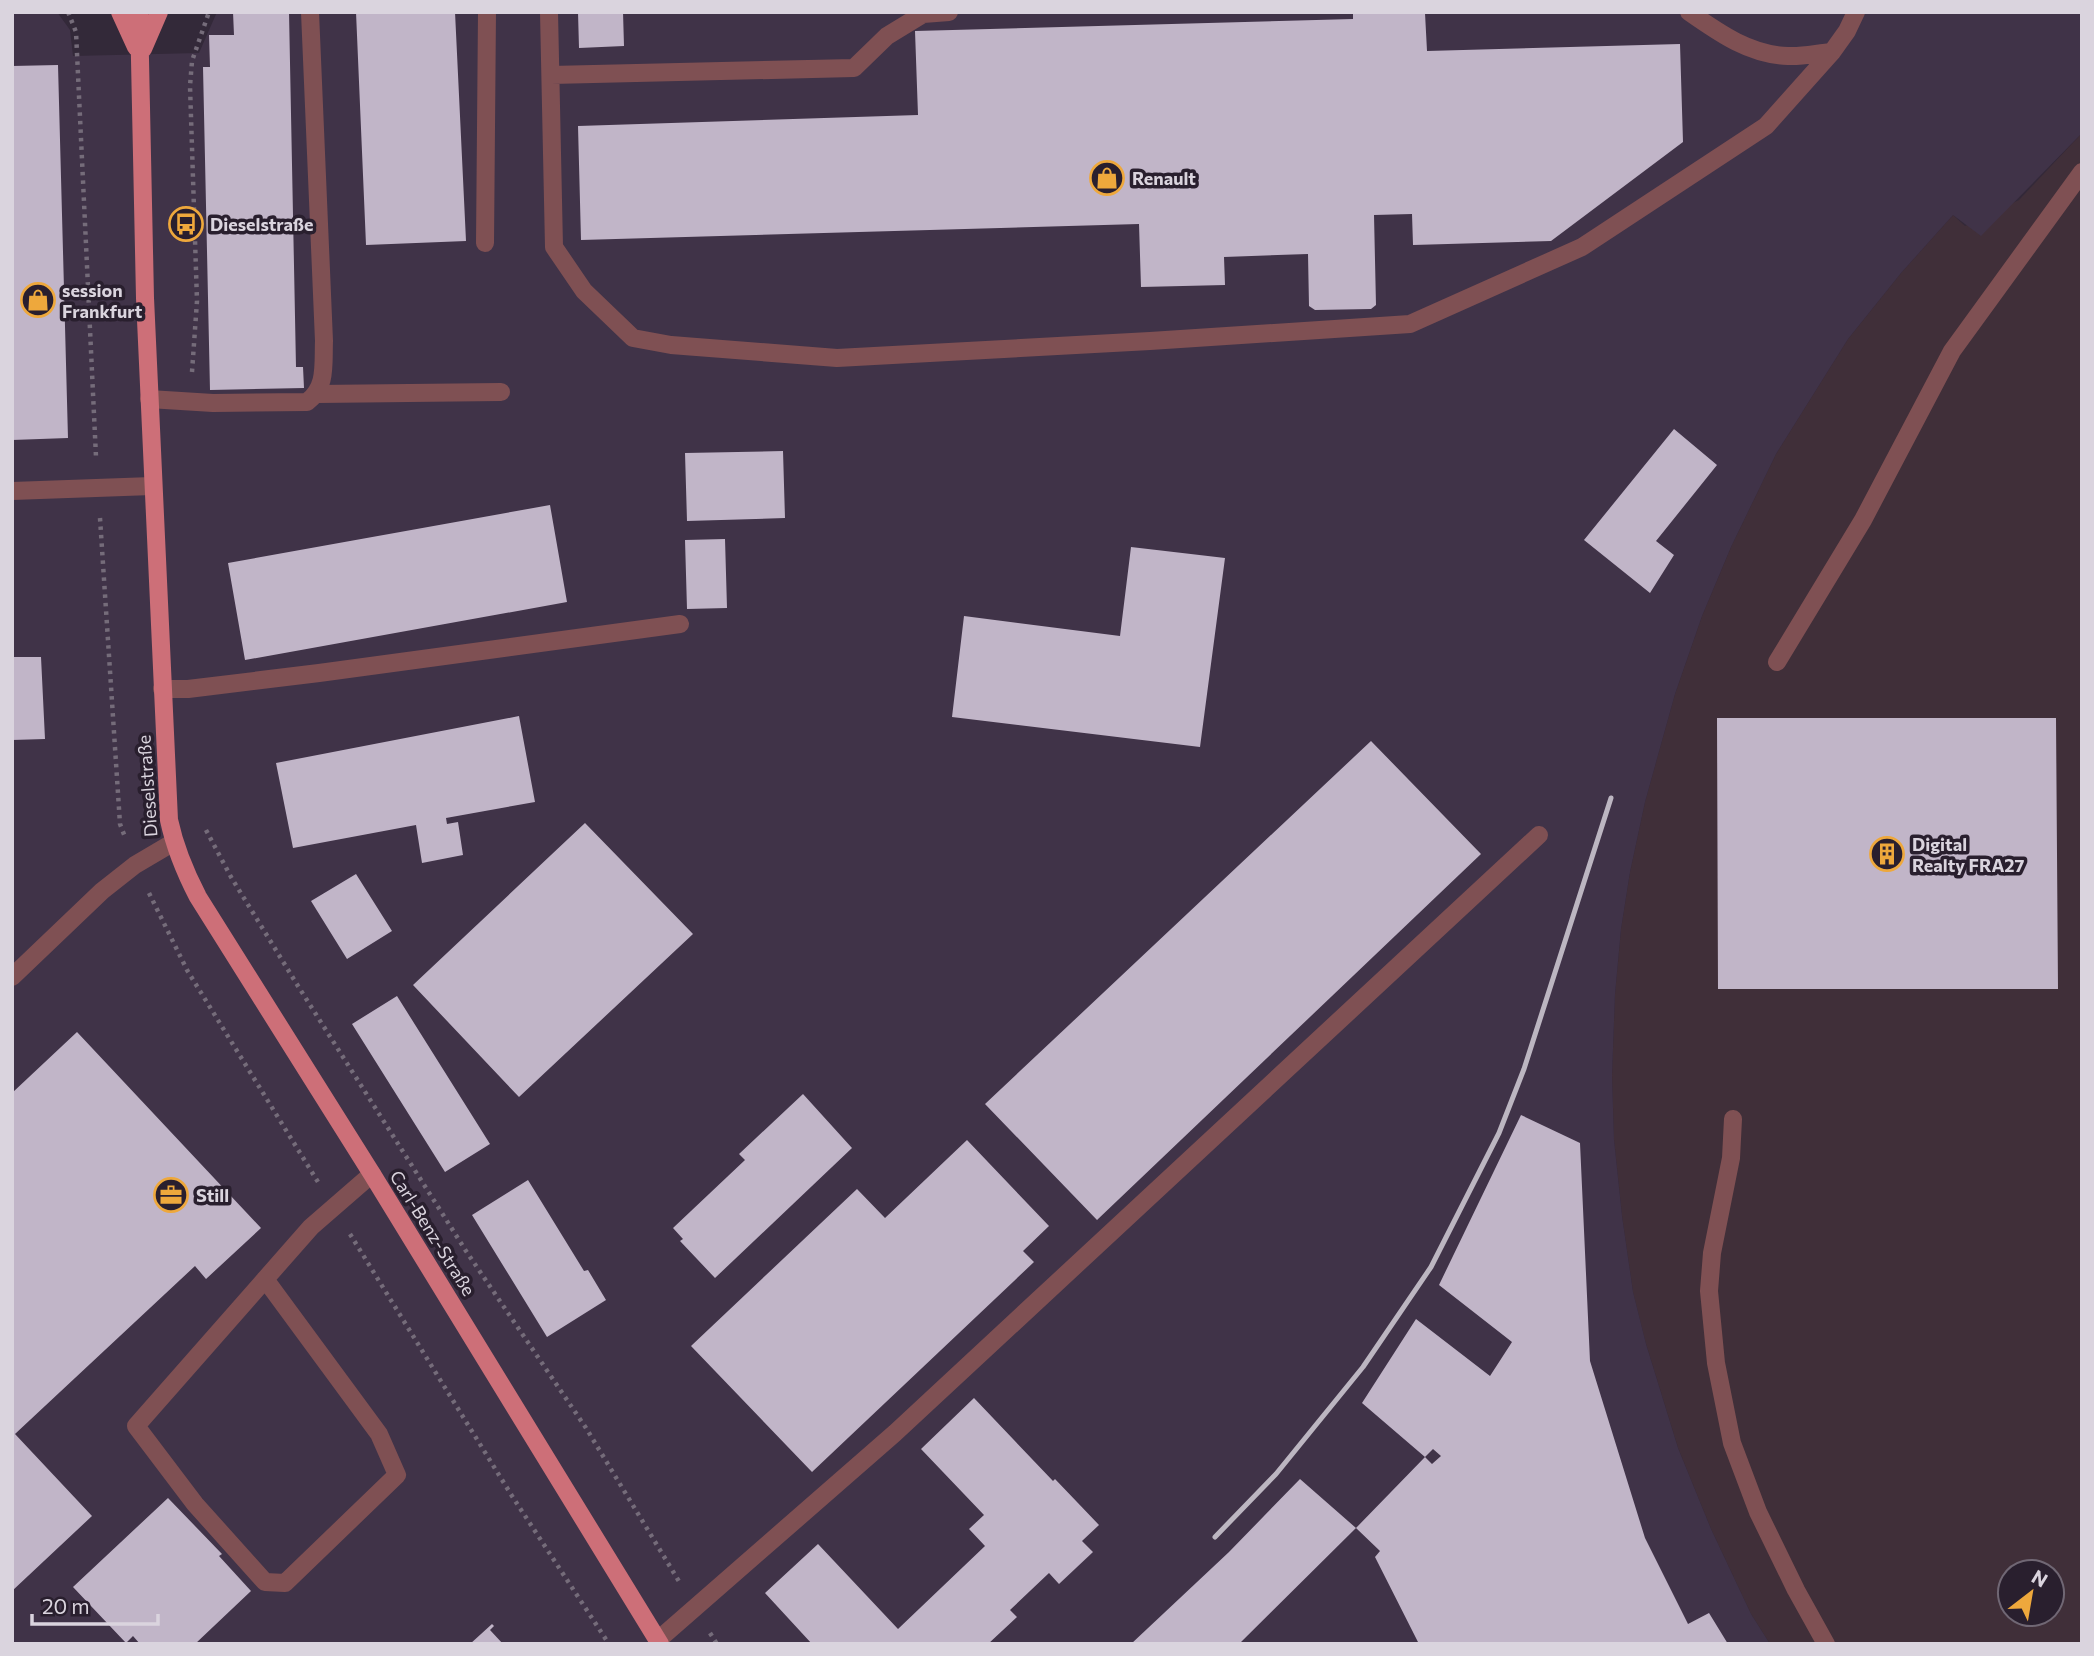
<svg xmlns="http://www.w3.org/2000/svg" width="2094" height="1656" viewBox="0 0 2094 1656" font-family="Commissioner,sans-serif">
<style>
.commercial{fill:#402f39;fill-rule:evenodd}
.built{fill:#403348}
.building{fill:#c1b5c8}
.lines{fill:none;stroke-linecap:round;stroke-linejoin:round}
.path{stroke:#756c7a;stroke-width:4.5;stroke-dasharray:3.5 5;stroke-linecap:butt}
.minor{stroke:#7f5053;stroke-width:18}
.major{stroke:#cd6f78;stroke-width:18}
.rail{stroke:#bcb6c1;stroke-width:5}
.labels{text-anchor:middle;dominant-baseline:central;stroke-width:7;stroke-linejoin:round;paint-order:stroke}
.poi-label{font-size:18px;font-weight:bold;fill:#dad4de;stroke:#291f2e;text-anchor:start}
.street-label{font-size:18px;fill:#dad4de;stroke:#291f2e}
</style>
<rect width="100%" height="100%" fill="#332939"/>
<path class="commercial" d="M2082,133V1644H1770L1751,1614L1711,1529L1678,1448L1646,1344L1633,1292L1622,1216L1614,1140L1612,1076L1615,994L1621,929L1630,872L1645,802L1675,694L1702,616L1731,547L1776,454L1848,339L1901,273L1953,215L1965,226L2019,200ZM2010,1572H2052V1614H2010Z"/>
<path class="built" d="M12,12H57L70,30L73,56L199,53L217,12H2082V133L1981,236L1953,215L1901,273L1848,339L1776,454L1731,547L1702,616L1675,694L1645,802L1630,872L1621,929L1615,994L1612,1076L1614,1140L1622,1216L1633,1292L1646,1344L1678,1448L1711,1529L1751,1614L1770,1644H12Z"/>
<path class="building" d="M233,12H289L296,367H303L304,388L210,390L203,67H210L209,35H234Z
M356,12H455L466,241L366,245Z
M578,12H623L624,46L579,48Z
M1372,12L1425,13L1427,51L1680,44L1683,142L1551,241L1413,245L1412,214L1374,215L1376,305L1371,309L1315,310L1309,306L1308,254L1224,257L1225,285L1141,287L1139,224L581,240L578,126L918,115L915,31L1353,19V14Z
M58,65L68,438L12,440V66Z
M1674,429L1717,465L1656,541L1674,555L1650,593L1584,540Z
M783,451L785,518L687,521L685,453Z
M550,505L567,602L245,660L228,563Z
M725,539L727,608L687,609L685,540Z
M1131,547L1225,558L1200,747L952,717L964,616L1120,636Z
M12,657H41L45,739L12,740Z
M519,716L535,802L446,818L447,824L458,822L463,855L422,863L416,825L293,848L276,763Z
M1717,718H2056L2058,989H1718Z
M1371,741L1481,854L1097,1220L985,1104Z
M585,823L693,934L519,1097L413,985Z
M356,874L392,931L347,959L311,901Z
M397,996L490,1144L445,1172L352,1024Z
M77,1032L261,1228L206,1279L195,1266L15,1434L92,1516L12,1591V1093Z
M803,1094L852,1148L715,1278L680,1241L683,1239L673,1228L745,1160L739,1154Z
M1521,1115L1580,1143L1590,1361L1645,1538L1688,1624L1709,1613L1728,1644H1419L1375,1557L1380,1551L1356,1528L1239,1644H1131L1229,1552L1300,1479L1356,1528L1425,1457L1432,1464L1441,1456L1433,1449L1425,1457L1362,1403L1416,1319L1490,1376L1512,1342L1439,1285Z
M967,1140L1049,1226L1023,1251L1034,1262L812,1472L691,1346L857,1189L885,1218Z
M528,1180L584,1271L588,1270L606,1300L547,1337L472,1215Z
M974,1398L1053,1481L1055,1479L1099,1525L1082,1541L1093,1552L1059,1584L1049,1573L1010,1610L1017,1617L988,1644H812L765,1593L818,1544L898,1629L985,1546L969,1529L984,1515L921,1449Z
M168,1498L222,1554L219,1556L251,1591L195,1644H140L133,1636L126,1643L73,1587Z
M492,1624L494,1626L490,1630L503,1644H470Z"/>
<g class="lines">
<path class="path" d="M68,12L76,32L96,457
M192,372L197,301L190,86L192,61L209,12
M100,518L120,824L125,837
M206,830L231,877L298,986L466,1251L586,1428L680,1583
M149,893L187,970L318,1182
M350,1234L512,1496L609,1644
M710,1633L717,1644"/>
<path class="minor" d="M549,12L554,247L584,291L633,338L671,345L837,358L1150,341L1410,324L1582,247L1766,126L1832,52L1847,31L1856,12
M1689,12C1719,33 1750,55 1788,56C1802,57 1818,53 1832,52
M551,75L854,68L887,36L923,14L949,12
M485,243L487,12
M317,394L501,392
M149,399L213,403L307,402C327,387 323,365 324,341L310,12
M12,491L152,486
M1777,662L1863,520L1952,351L2082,172
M162,689H188L319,673L680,624
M12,977L102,891L135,865L174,842
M1733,1119L1731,1158L1712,1253L1709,1291L1716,1363L1732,1443L1758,1512L1796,1590L1826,1644
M265,1279L379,1434L397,1475L285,1583L265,1582L195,1504L136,1426L311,1227L372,1174
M658,1640L895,1433L1539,835"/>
<path class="major" d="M120,12L136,47
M139,12L145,298L169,820C175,848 185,872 198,897L372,1174L660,1644
M143,49L159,12"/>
<path class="rail" d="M1215,1537L1276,1474L1363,1367L1431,1267L1499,1133L1524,1069L1611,798"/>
</g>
<defs>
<g id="shop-ring" transform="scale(1.75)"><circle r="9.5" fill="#291f2e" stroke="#eea83c" stroke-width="1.5"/><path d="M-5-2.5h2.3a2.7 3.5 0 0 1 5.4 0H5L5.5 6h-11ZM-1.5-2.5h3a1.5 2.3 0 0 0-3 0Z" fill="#eea83c"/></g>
<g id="bus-ring" transform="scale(1.75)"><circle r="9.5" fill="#291f2e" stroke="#eea83c" stroke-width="1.5"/><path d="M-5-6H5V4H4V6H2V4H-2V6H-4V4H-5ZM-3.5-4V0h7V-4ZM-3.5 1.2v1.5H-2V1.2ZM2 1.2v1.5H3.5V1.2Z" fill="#eea83c"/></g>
<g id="building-ring" transform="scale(1.75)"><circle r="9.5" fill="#291f2e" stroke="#eea83c" stroke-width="1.5"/><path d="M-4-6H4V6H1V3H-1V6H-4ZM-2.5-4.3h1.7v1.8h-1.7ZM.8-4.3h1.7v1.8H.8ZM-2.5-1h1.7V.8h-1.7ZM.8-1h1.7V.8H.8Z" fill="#eea83c"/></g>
<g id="office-ring" transform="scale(1.75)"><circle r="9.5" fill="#291f2e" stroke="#eea83c" stroke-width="1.5"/><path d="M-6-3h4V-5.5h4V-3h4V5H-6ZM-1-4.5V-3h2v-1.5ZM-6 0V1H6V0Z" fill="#eea83c"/></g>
</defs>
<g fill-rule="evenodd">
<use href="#shop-ring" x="1107" y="178"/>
<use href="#bus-ring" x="186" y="224"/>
<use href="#shop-ring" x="38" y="300"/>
<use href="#building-ring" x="1887" y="854"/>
<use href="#office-ring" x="171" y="1195"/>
</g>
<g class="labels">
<g class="poi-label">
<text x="1132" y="178">Renault</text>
<text x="210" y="224">Dieselstraße</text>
<text x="62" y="290">session<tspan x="62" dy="21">Frankfurt</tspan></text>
<text x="1912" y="844">Digital<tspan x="1912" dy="21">Realty FRA27</tspan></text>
<text x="196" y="1195">Still</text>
</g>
<g class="street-label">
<text transform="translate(147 786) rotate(-94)">Dieselstraße</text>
<text transform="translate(433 1233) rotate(58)">Carl-Benz-Straße</text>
</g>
</g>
<rect width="2094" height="1656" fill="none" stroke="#dad4de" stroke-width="28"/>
<g transform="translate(2031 1593) rotate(31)"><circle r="33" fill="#291f2e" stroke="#706774" stroke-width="2"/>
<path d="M0-5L12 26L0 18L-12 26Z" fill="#eea83c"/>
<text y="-10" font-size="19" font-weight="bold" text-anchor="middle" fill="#dad4de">N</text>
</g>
<path d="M32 1614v10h126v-10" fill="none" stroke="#dad4de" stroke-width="3.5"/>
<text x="42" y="1614" font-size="21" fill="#dad4de" stroke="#291f2e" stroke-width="5" paint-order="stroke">20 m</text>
</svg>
